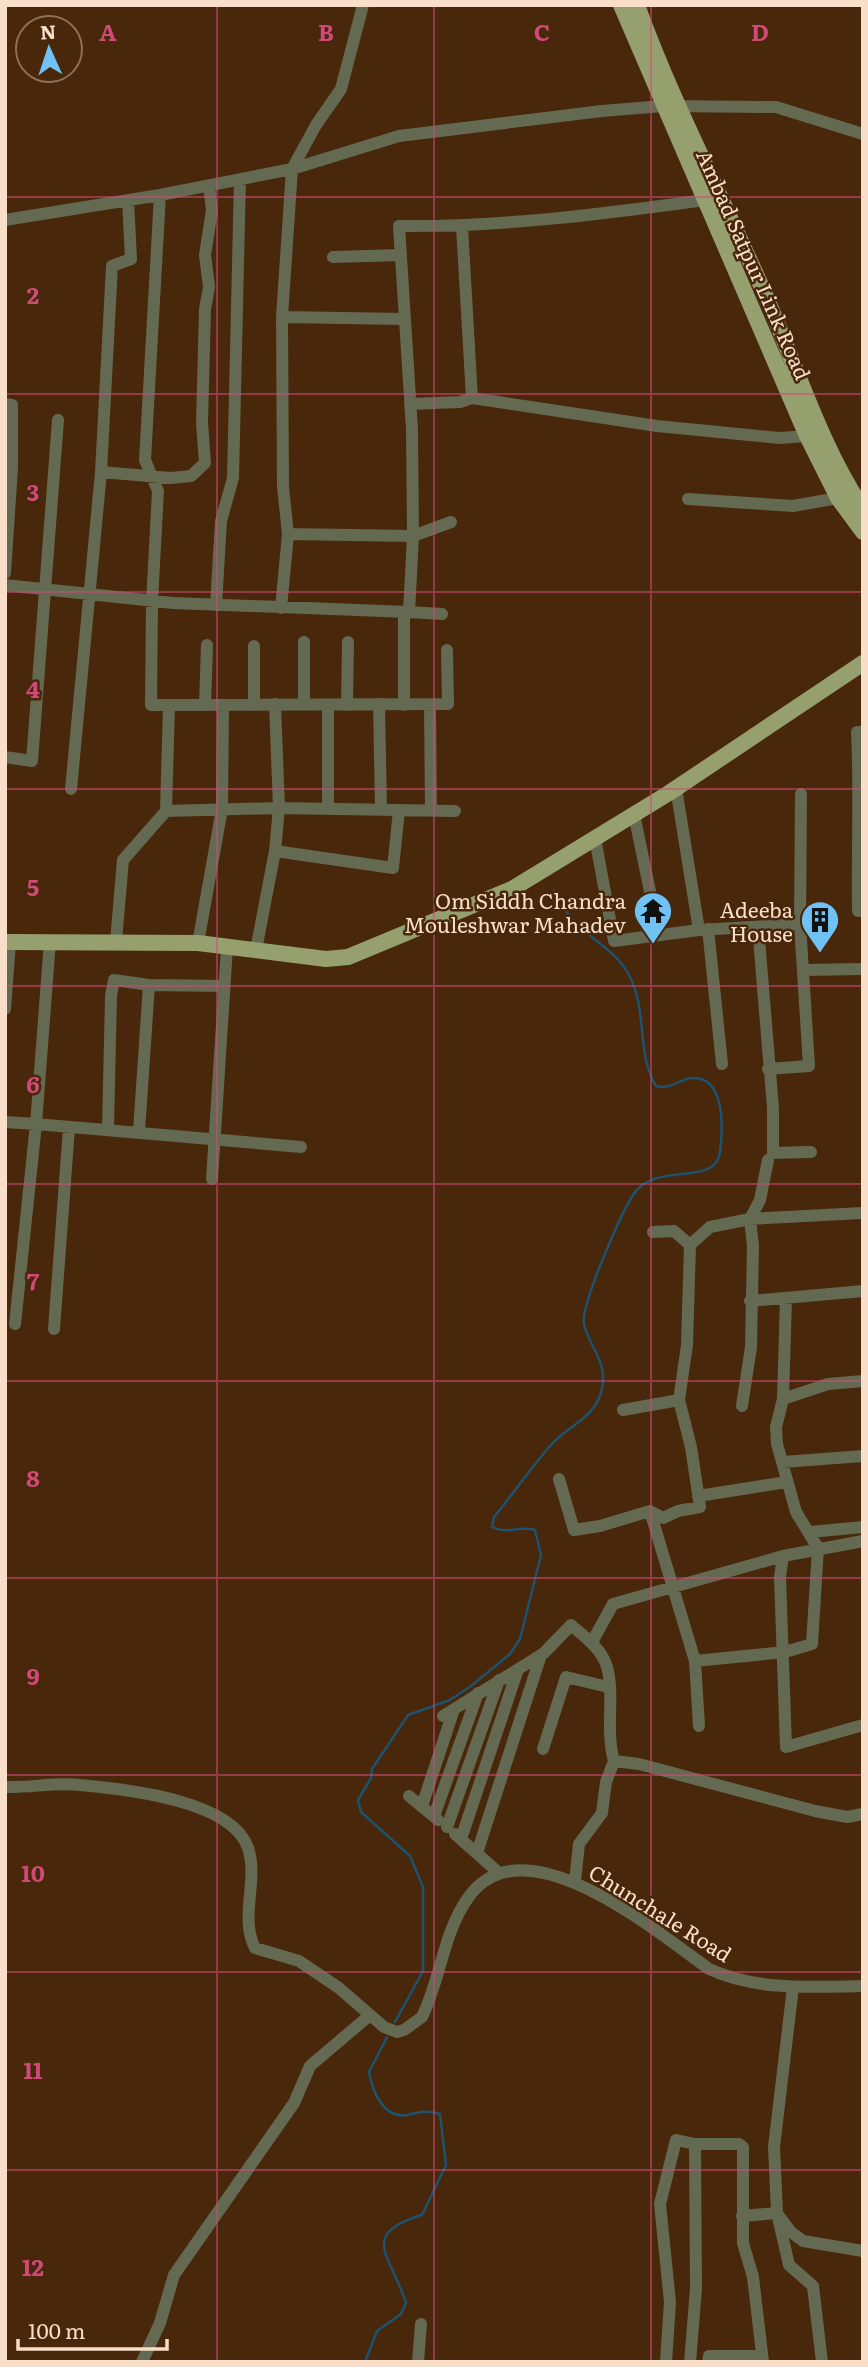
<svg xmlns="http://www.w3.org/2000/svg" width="868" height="2367" viewBox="0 0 868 2367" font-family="Literata,serif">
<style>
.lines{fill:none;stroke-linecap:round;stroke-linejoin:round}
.stream{stroke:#1c5371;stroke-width:2.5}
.minor{stroke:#646951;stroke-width:12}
.major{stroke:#96a06f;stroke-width:16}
.grid{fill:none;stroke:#d04a77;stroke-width:2;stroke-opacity:0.55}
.labels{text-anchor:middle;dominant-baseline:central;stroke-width:5;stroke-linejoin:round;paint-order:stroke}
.street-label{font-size:21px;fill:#f9deca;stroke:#48270a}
.poi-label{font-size:21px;fill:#f9deca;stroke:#48270a;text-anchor:end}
.grid-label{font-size:23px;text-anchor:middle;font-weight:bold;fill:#d04a77;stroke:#48270a;stroke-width:5;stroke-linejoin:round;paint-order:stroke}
</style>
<rect width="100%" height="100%" fill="#48270a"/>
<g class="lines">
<path class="stream" d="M395,2022L423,1971V1887L410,1856L361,1812L358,1800L371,1778L372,1769L408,1715L450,1700L471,1686L510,1654L520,1639L541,1555L535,1530C520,1525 506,1535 492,1527L494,1517C513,1494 530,1469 550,1446C567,1425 595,1420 602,1389C608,1361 589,1347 584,1324C580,1306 621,1214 633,1195C655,1160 716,1188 720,1152C723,1130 726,1075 691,1078C679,1080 669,1090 656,1086C636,1053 648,1011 629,975C615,949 590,940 571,918C564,910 559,899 554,890
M365,2362L377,2331L401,2314L406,2303C392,2257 357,2234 422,2215L446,2165L440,2114C426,2110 420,2112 407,2115C383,2119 372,2090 369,2072L387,2037"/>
<path class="minor" d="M160,195L145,460L158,491L152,602L151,705L448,704L447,650
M5,220L160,195L292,169L399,136L602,111L663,106L776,107L863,134
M462,227L472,398
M333,257L400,255
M282,317L403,319
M5,404L12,405V468L5,573
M410,404L460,402L472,398L657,426L779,438L807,436
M101,472L171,478L191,476L205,463L202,423L205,309L209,287L205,255L212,210L209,186
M688,499L793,506L838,498
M288,534L413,536L451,522
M5,585L173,603L409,612
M216,605L221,521L233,478L240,179
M281,608L288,534L283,487L282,317L292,169L316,125L341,89L363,5
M404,612V705
M442,614L409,612L413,536L412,429L399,226C502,227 603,214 705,200
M254,646V704
M379,704L381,810
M205,705L207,645
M304,705V642
M347,705L348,642
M430,705L431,810
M863,732H857C860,792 857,851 858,911H863
M5,757L32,761L58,420
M676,788L699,930L800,924L809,1066L768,1069
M71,789L101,472L112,266L131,259L128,200
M328,809V705
M166,811L169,706
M634,814L659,935
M595,838L614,941L699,930
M275,851L393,868L399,810
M800,924L801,794
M758,927L773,1108V1153L811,1152
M708,929L722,1064
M116,941L123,860L166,811L279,808L455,811
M198,943L222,809L223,706
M256,950L275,851L279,808L275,704
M804,970L863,969
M5,1009L10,942
M5,1122L36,1124L50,941
M108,1129L111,996L114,980L149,985L224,986
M139,1131L149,985
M212,1179L227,947
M653,1232L674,1231L690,1245
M750,1301L863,1291
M15,1324L36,1124L301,1147
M54,1329L69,1128
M783,1399L828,1384L863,1381
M742,1406L751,1347L753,1246L750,1219L862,1213
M623,1410L679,1400
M783,1462L863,1456
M559,1479L574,1530L600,1526L650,1511L663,1518L678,1511L700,1507L691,1447L679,1400L687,1345L690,1245L710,1227L750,1219L760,1200L768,1160
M698,1496L787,1482
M650,1511L695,1661L699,1726
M810,1532L863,1527
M783,1556L780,1577L786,1747L863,1725
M592,1642L613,1604L783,1556L863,1541
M695,1661L785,1652L812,1644L818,1548L796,1512L777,1444L776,1427L783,1399L786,1298
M443,1716L544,1653L571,1625C584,1636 602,1649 607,1667C615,1696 605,1729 614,1761
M543,1749L566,1677L608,1687
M5,1787C30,1788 55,1782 80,1785C125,1789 232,1800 248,1848C259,1880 239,1917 255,1948L299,1961L339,1988L384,2027L397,2032L404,2030L422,2017C441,1978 443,1933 468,1898C523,1818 658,1933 709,1969C758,1991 810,1987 863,1986
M409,1796L438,1820
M422,1806L454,1709
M434,1816L478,1693
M447,1827L499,1680
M455,1834L499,1873
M461,1839L518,1669
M477,1853L541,1655
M575,1881L579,1844L602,1813L606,1782L614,1761L639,1764L815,1811L847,1817L863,1814
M695,2144H739L743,2147V2243L753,2277L763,2362
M777,2213L789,2265L813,2286L822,2362
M742,2216L777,2213L774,2147L793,1987
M779,2216L791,2232L803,2241L863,2251
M142,2362L160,2323L174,2275L294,2103L310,2066L370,2015
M418,2362L421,2324
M666,2362L670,2302L660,2204L676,2140L695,2144L696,2289L690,2362
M708,2362L709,2356H762"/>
<path class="major" d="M621,5L807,436L838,498L863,532
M637,5C673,105 724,200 766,297C797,367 820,445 863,509
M5,942L198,943L326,959L348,957L512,889L669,793L863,663"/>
</g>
<path class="grid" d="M217,5V2362M434,5V2362M651,5V2362M5,197H863M5,394H863M5,592H863M5,789H863M5,986H863M5,1184H863M5,1381H863M5,1578H863M5,1775H863M5,1972H863M5,2170H863"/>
<defs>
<g id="temple-pin" transform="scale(2.0125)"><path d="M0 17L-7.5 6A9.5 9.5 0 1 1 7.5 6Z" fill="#70c2f4" stroke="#48270a"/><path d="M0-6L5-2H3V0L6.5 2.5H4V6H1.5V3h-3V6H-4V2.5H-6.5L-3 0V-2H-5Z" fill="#111"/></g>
<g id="building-pin" transform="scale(2.0125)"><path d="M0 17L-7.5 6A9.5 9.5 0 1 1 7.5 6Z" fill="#70c2f4" stroke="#48270a"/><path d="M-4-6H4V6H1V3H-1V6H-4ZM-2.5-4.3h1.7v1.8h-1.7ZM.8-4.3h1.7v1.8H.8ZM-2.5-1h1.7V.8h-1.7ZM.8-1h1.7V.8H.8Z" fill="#111"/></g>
</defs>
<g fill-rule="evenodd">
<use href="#temple-pin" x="653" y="911"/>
<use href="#building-pin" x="820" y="920"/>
</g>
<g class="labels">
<g class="street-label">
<text transform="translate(755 264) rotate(66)">Ambad Satpur Link Road</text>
<text transform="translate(661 1912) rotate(32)">Chunchale Road</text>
</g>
<g class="poi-label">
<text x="626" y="899">Om Siddh Chandra<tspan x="626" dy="24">Mouleshwar Mahadev</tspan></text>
<text x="793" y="908">Adeeba<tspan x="793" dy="24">House</tspan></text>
</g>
</g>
<g class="grid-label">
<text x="108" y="41">A</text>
<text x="326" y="41">B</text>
<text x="542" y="41">C</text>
<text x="760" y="41">D</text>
<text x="33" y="304">2</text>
<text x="33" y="501">3</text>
<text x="33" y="698">4</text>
<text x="33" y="896">5</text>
<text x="33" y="1093">6</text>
<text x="33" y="1290">7</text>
<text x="33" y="1487">8</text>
<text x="33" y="1685">9</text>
<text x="33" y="1882">10</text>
<text x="33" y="2079">11</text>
<text x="33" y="2276">12</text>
</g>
<rect width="868" height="2367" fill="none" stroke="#f9deca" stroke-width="14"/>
<g transform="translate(49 49) rotate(357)"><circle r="33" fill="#48270a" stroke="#8f7057" stroke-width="2"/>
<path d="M0-5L12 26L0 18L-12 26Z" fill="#70c2f4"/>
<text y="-10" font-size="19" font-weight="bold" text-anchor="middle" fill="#f9deca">N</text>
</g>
<path d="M18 2339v10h149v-10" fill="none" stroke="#f9deca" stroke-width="3.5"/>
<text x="28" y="2339" font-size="21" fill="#f9deca" stroke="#48270a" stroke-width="5" paint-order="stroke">100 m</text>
</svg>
